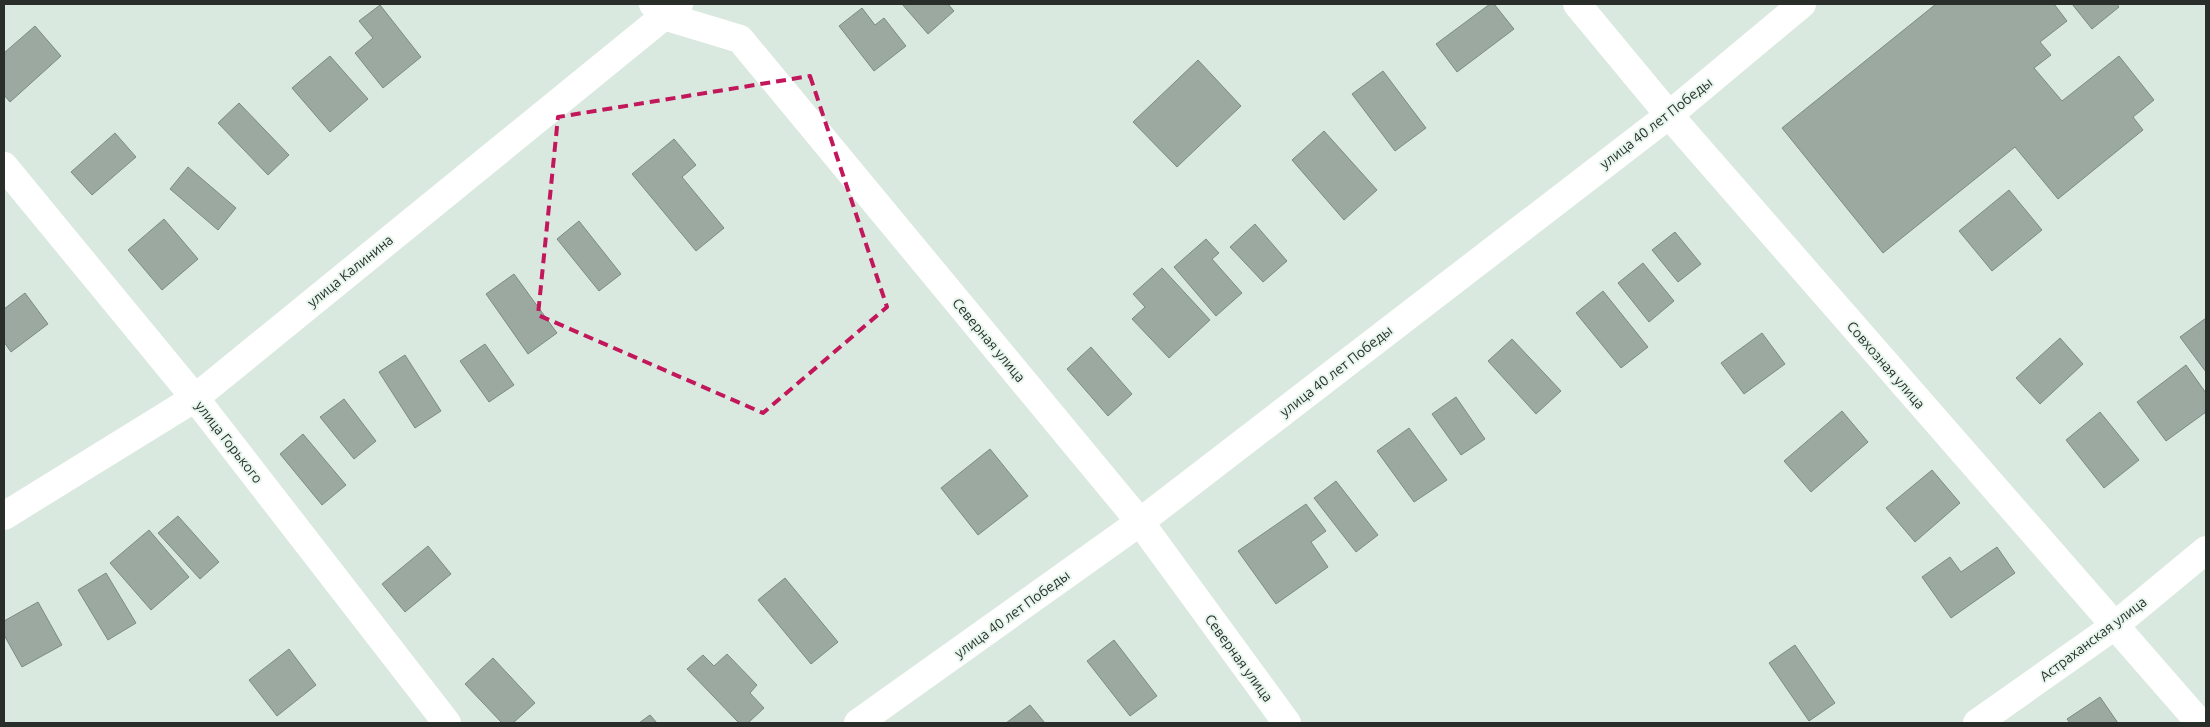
<svg xmlns="http://www.w3.org/2000/svg" width="2210" height="727" viewBox="0 0 2210 727" font-family="Ubuntu,sans-serif">
<style>
.building{fill:#9ba9a1;stroke:#7d8b83}
.lines{fill:none;stroke-linecap:round;stroke-linejoin:round}
.street{stroke:#fff;stroke-width:28}
.secondary{stroke:#fff;stroke-width:28}
.marked{fill:none;stroke:#c2185b;stroke-width:4;stroke-dasharray:10 6;stroke-linejoin:round}
.labels{text-anchor:middle;dominant-baseline:central;stroke-width:4;stroke-linejoin:round;paint-order:stroke}
.street-label{font-size:14px;fill:#292e2b;stroke:#e7f6ed}
</style>
<rect width="100%" height="100%" fill="#dae9e0"/>
<path class="building" d="M902,4H948L954,11L928,34Z
M1490,4H1494L1514,29L1457,72L1436,44Z
M1936,4H2054L2067,21L2040,42L2051,55L2034,68L2062,101L2119,56L2154,100L2133,117L2143,130L2058,199L2015,147L1883,253L1782,128Z
M2072,4H2117L2119,7L2092,29Z
M380,5L421,57L383,88L355,53L373,38L359,21Z
M862,8L875,25L884,18L906,46L874,71L839,26Z
M35,26L61,56L10,102L4,95V53Z
M330,56L368,99L330,132L292,88Z
M1198,60L1241,106L1177,167L1133,122Z
M1383,71L1426,128L1395,151L1352,94Z
M239,103L289,155L268,175L218,123Z
M1324,131L1377,190L1344,220L1292,160Z
M115,133L136,157L92,195L71,172Z
M674,139L696,165L682,177L724,228L696,251L632,174Z
M188,167L236,208L218,230L170,189Z
M2009,190L2042,230L1992,271L1959,231Z
M164,219L198,259L162,290L128,250Z
M579,221L621,274L599,291L557,239Z
M1255,224L1287,261L1263,282L1230,247Z
M1675,232L1701,264L1678,282L1652,250Z
M1206,239L1219,253L1212,259L1242,293L1216,316L1174,267Z
M1643,263L1674,301L1649,322L1618,283Z
M1162,268L1210,320L1169,358L1132,319L1145,307L1133,294Z
M514,274L557,333L528,354L486,294Z
M1603,291L1648,347L1621,368L1576,313Z
M25,293L48,324L11,352L4,342V309Z
M2206,318V372L2180,337Z
M1762,333L1785,364L1744,394L1721,363Z
M2060,338L2083,364L2040,404L2016,378Z
M1512,339L1561,391L1536,414L1488,361Z
M485,344L514,385L489,402L460,361Z
M1091,347L1132,394L1108,416L1067,369Z
M405,355L441,411L415,428L379,372Z
M2186,365L2206,393V412L2166,441L2137,402Z
M1456,397L1485,439L1461,455L1432,414Z
M344,399L376,441L354,459L320,417Z
M1842,411L1868,442L1811,492L1784,461Z
M2100,412L2139,460L2104,488L2066,440Z
M1409,428L1447,480L1414,502L1377,451Z
M303,434L346,485L322,505L280,454Z
M990,449L1028,496L978,535L941,488Z
M1932,470L1960,503L1915,542L1886,508Z
M1336,481L1378,535L1356,552L1314,498Z
M1306,504L1326,531L1311,542L1328,567L1276,604L1238,551Z
M178,516L219,562L200,579L158,533Z
M149,530L189,577L151,610L110,563Z
M428,546L451,574L405,612L382,584Z
M1997,547L2015,573L1951,618L1922,577L1950,557L1961,572Z
M106,573L136,623L108,640L78,590Z
M785,578L838,642L811,664L758,600Z
M38,602L62,645L22,667L4,635V621Z
M1114,640L1157,696L1130,716L1087,661Z
M1795,645L1835,703L1809,721L1769,663Z
M289,649L316,685L277,716L249,680Z
M727,654L757,685L750,693L764,708L748,723H739L687,669L703,655L714,666Z
M493,658L535,703L513,723H502L465,684Z
M2100,697L2118,723H2070L2067,719Z
M1030,705L1045,723H1006Z
M650,715L657,723H639Z"/>
<g class="lines">
<path class="street" d="M653,4L664,16L740,39L1140,522L1287,723
M1577,4L1669,115L2200,723
M4,166L195,398L447,723
M4,516L195,398L679,4
M1977,723L2113,627L2206,550"/>
<path class="secondary" d="M858,723L1140,522L1669,115L1802,4"/>
</g>
<path class="marked" d="M810,76L887,307L763,413L538,315L558,117Z"/>
<g class="labels">
<g class="street-label">
<text transform="translate(1656 123) rotate(-38)">улица 40 лет Победы</text>
<text transform="translate(350 271) rotate(-39)">улица Калинина</text>
<text transform="translate(989 340) rotate(50)">Северная улица</text>
<text transform="translate(1886 365) rotate(49)">Совхозная улица</text>
<text transform="translate(1336 371) rotate(-38)">улица 40 лет Победы</text>
<text transform="translate(229 442) rotate(52)">улица Горького</text>
<text transform="translate(1012 614) rotate(-36)">улица 40 лет Победы</text>
<text transform="translate(2093 639) rotate(-37)">Астраханская улица</text>
<text transform="translate(1239 658) rotate(54)">Северная улица</text>
</g>
</g>
<rect width="2210" height="727" fill="none" stroke="#292e2b" stroke-width="10"/>
</svg>
